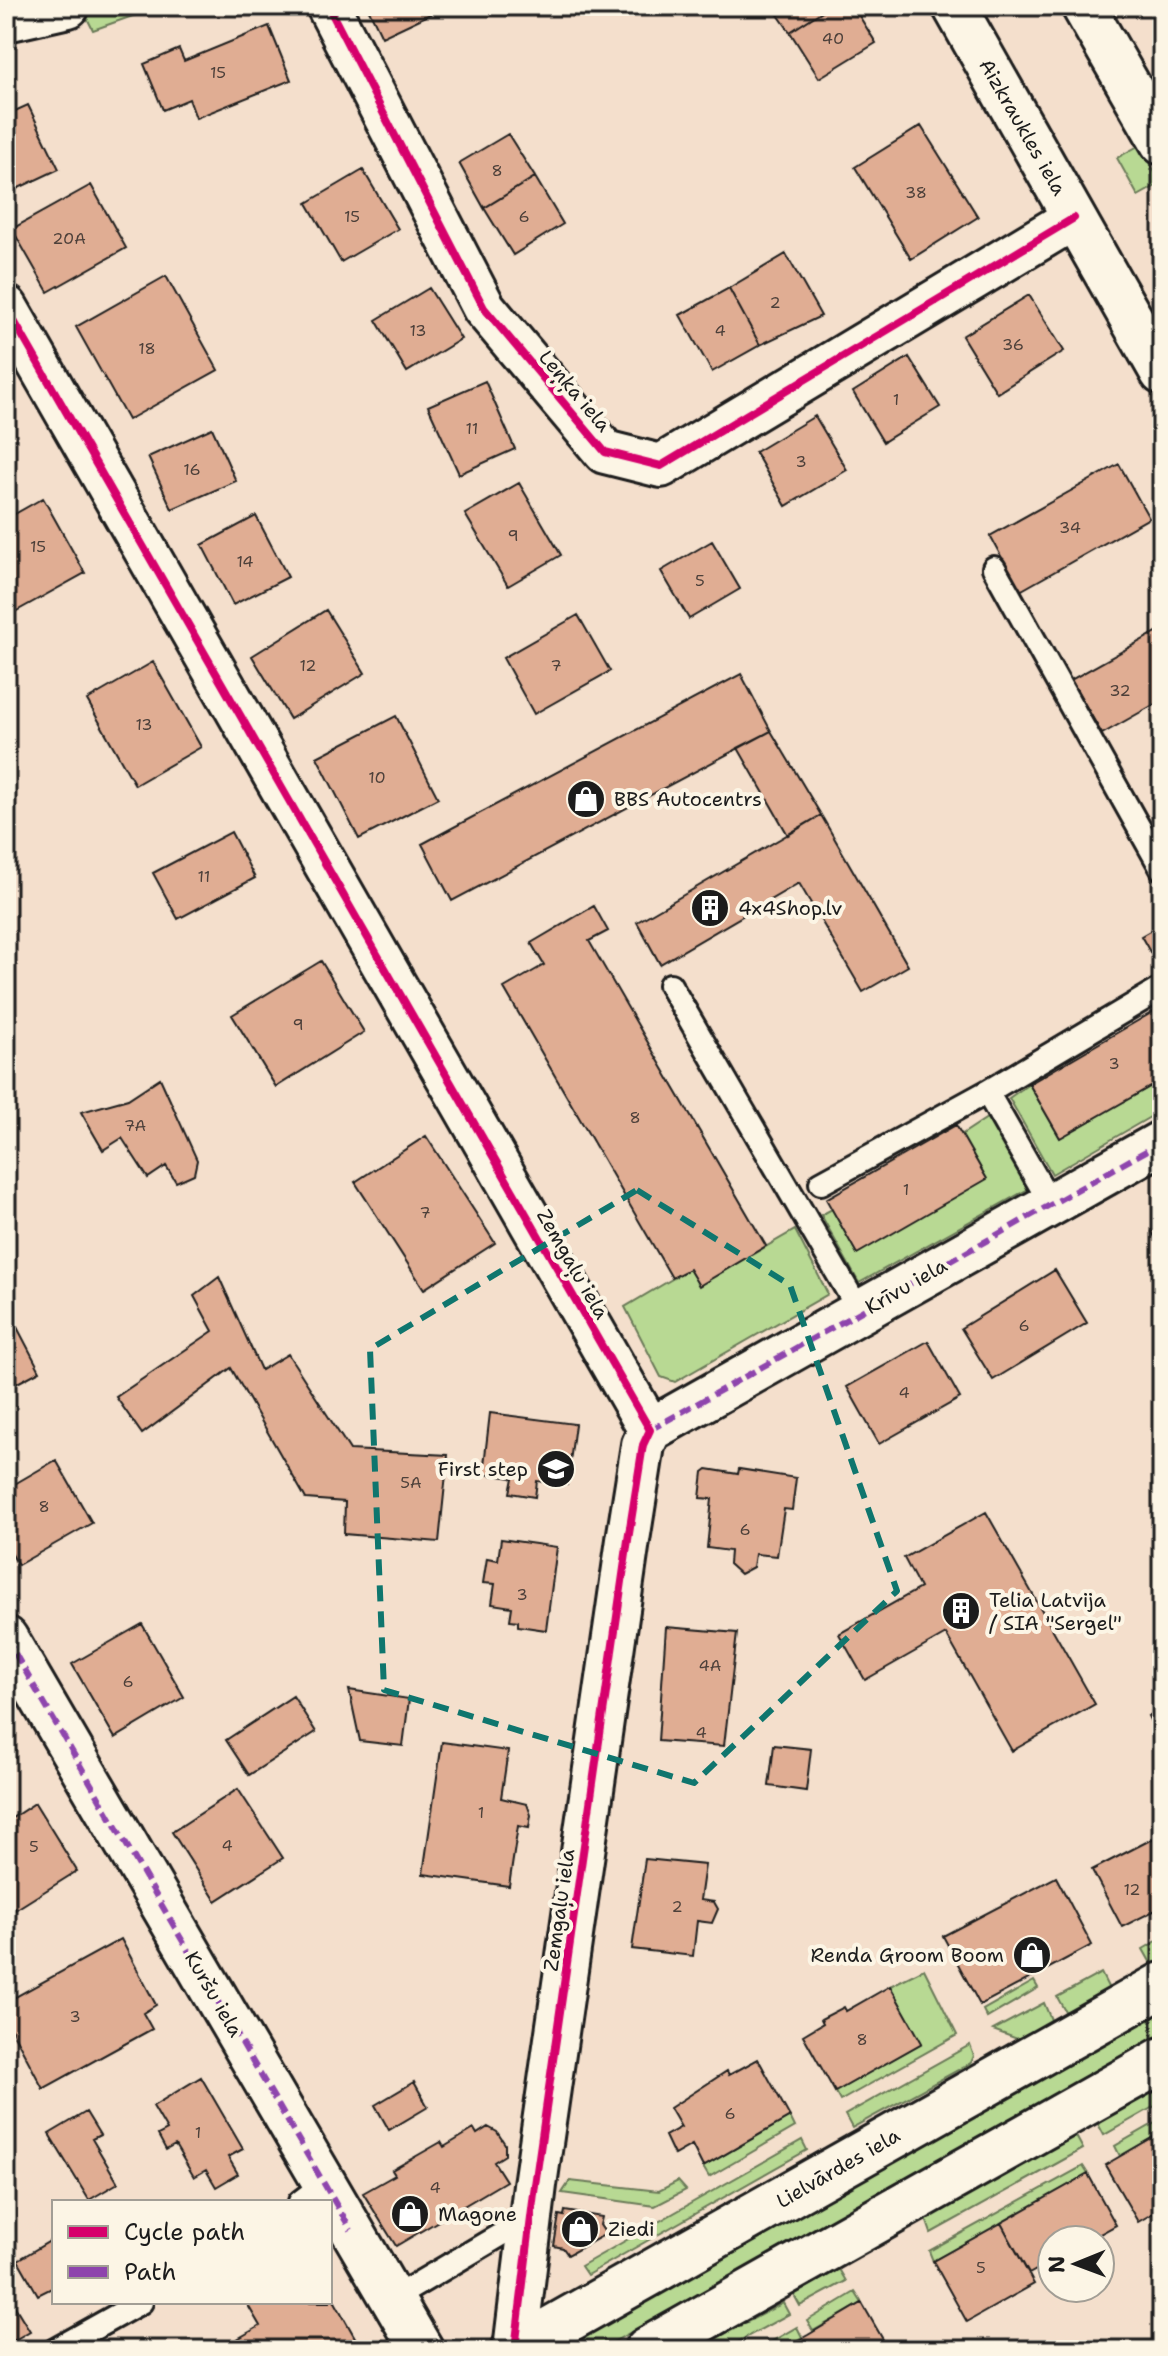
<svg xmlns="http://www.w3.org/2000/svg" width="1168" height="2356" viewBox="0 0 1168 2356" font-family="'Shantell Sans',sans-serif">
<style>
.grass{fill:#b8d993;stroke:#6a7a58;stroke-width:2}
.building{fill:#e0ad93;stroke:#1c1c1c;stroke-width:2}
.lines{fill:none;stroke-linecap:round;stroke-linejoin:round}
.service-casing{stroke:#1c1c1c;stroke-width:28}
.minor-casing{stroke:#1c1c1c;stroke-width:48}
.secondary-casing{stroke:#1c1c1c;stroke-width:50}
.service{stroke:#fcf5e5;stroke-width:22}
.minor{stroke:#fcf5e5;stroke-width:42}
.secondary{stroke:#fcf5e5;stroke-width:44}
.quiet{stroke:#8e44ad;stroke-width:6;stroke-dasharray:12 6;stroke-linecap:butt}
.cycleway-casing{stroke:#fcf5e5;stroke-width:13}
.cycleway{stroke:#d6006c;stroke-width:8}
.marked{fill:none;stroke:#0f766e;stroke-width:6;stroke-dasharray:16 10;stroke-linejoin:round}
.labels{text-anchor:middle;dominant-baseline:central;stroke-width:8;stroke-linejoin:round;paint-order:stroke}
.number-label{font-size:16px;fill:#4d403a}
.street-label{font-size:20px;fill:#1c1c1c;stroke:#fcf5e5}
.poi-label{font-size:20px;fill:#1c1c1c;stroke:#fcf5e5;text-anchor:start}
</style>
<rect width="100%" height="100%" fill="#f4dfcc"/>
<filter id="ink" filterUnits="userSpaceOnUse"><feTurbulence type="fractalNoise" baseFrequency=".0125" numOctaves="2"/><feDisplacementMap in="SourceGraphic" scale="16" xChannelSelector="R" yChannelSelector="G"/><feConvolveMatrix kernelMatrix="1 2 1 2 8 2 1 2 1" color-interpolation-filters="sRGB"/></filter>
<g filter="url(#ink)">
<path class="grass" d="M115,6H161L93,30L86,16Z
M1140,145L1161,183L1138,196L1117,158Z
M1162,1080V1110L1052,1174L1009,1098L1029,1084L1060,1138Z
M990,1116L1030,1188L859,1283L821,1215L832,1209L857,1253L961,1135Z
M795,1230L828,1294L675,1382L661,1377L625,1307L689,1269L699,1285Z
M1162,1938V1959L1152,1965L1143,1949Z
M924,1969L957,2035L840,2101L835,2092L921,2043L890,1986Z
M1101,1973L1109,1989L1066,2013L1057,1997Z
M1034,1981L1038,1988L987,2018L983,2010Z
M1044,2003L1052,2022L1020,2040L993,2030Z
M1162,2008V2033L599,2350H555Z
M970,2045L974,2056L971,2063L852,2128L845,2115Z
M1162,2085V2102L1104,2135L1097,2122Z
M790,2117L795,2127L709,2177L703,2167Z
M1162,2119V2132L1120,2156L1115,2146Z
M1069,2137L1077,2138L1083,2149L931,2233L926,2219Z
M802,2140L807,2150L587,2275L581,2266Z
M1083,2166L1088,2174L933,2261L929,2251Z
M570,2181L659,2191L678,2181L686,2190L655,2206L562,2193Z
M839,2269L846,2281L800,2306L794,2295Z
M855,2292L862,2303L813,2331L807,2321Z
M783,2303L789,2314L723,2350H694Z
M797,2327L802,2337L781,2350H757Z"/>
<path class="building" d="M367,6H439L441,9L382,37Z
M680,6H708L685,17Z
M772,6H830L790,32Z
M830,6H853L876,43L819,78L790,32Z
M269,26L291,80L196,118L189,99L163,110L144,64L179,49L184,61Z
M28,105L59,169L6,194V115Z
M921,126L978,217L911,259L855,167Z
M508,134L535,177L484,208L459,163Z
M363,170L398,229L341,262L307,203Z
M535,177L563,224L513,255L484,208Z
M91,185L126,248L48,292L12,229Z
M786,254L821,316L760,345L729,288Z
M166,276L218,370L128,420L76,327Z
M429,288L461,339L407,372L376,320Z
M729,288L760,345L712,372L680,315Z
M1029,295L1064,351L997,393L962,336Z
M909,357L940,407L883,442L853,392Z
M485,381L515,449L459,474L428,406Z
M815,416L847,470L786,506L755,452Z
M212,428L236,481L172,509L148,457Z
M1119,464L1149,518L1020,591L990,536Z
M519,483L561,555L508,586L465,514Z
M43,498L85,573L13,613L6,600V519Z
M256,516L288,577L233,605L202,545Z
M712,541L740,589L689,619L661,571Z
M326,610L365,673L290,719L252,656Z
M578,615L610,671L534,714L503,658Z
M1162,629V700L1102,734L1071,680Z
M153,662L201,747L135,785L87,700Z
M741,674L771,731L452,901L422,844Z
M396,716L438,798L359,839L317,757Z
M771,731L821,815L788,835L738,748Z
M821,815L908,966L863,992L799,883L660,964L637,922Z
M1162,819V842L1152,825Z
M231,832L255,878L178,919L153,873Z
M594,906L608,931L589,941L766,1246L699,1286L689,1269L672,1278L504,988L544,965L531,943Z
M1162,924V973L1141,936Z
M321,961L364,1032L276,1087L232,1015Z
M1158,1009L1162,1016V1080L1060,1138L1029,1084Z
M160,1078L197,1160L194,1174L176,1182L166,1166L148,1178L122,1138L103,1150L81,1112L128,1099Z
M956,1125L987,1179L857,1254L826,1199Z
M426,1136L495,1243L424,1289L355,1182Z
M1162,1226V1249L1152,1232Z
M1055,1270L1087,1323L993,1380L961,1328Z
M219,1277L261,1370L288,1354L350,1450L448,1455L439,1542L344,1534L345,1502L306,1499L231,1368L142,1434L116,1397L213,1331L194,1296Z
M6,1306L40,1371L6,1389Z
M928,1341L960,1398L879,1444L847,1387Z
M490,1413L575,1424L567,1485L537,1481L535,1497L510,1493L513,1478L483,1474Z
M56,1460L92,1523L18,1565L6,1544V1489Z
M707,1469L738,1474L739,1469L796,1478L792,1510L784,1509L777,1556L755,1554L753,1567L740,1574L729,1564L730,1551L707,1548L712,1499L700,1498L703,1472Z
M986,1512L1095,1704L1012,1751L946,1634L865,1680L839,1634L920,1588L904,1558Z
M501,1539L557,1547L546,1630L518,1626V1621L510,1620L512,1607L492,1604L495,1584L483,1583L487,1558L498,1560Z
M142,1624L184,1697L115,1738L72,1664Z
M666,1627L737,1633L724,1746L658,1741Z
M349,1690L409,1699L403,1746L360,1741Z
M293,1696L316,1732L249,1775L226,1740Z
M1162,1709V1744L1148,1716Z
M442,1742L508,1751L501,1798L527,1804L531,1815L529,1828L518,1826L509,1886L423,1874Z
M774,1745L811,1749L806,1791L769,1786Z
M238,1789L283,1858L216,1901L172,1832Z
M35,1803L77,1871L15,1910L6,1896V1822Z
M1162,1834V1907L1122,1927L1092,1870Z
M645,1859L705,1865L700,1900L714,1902L718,1909L712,1923L697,1921L693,1956L632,1949Z
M1056,1877L1092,1945L980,2005L943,1936Z
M121,1939L156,2005L143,2013L152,2029L43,2089L6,2019V2002Z
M890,1986L922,2043L835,2092L803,2035L823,2023L821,2019L844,2007L846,2011Z
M758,2059L790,2117L703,2167L692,2145L674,2155L665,2136L681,2127L670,2108L727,2071L729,2075Z
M201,2077L243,2149L228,2157L238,2174L216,2187L206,2170L194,2177L175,2145L166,2150L158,2135L167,2130L153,2106Z
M414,2082L428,2107L389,2130L375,2105Z
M86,2112L100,2135L92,2139L118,2183L89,2200L49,2134Z
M488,2127L497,2132L505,2144V2155L494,2162L506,2181L396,2246L363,2193L395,2175L392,2170L441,2142L444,2147L474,2129L477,2134Z
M1162,2132V2208L1138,2222L1105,2165Z
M1088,2174L1116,2225L1089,2240H1052V2261L1029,2274L1001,2223Z
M565,2211L602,2217L600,2225L606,2234L568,2255L563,2248L554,2246L559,2215L564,2216Z
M1001,2223L1034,2284L967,2322L933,2261Z
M50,2241L54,2248V2287L38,2295L18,2260Z
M6,2292L30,2331L6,2345Z
M330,2293L362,2350H218L260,2326L246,2302H330Z
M862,2303L889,2350H781L808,2335Z"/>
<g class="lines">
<g class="service-casing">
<path id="service" d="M994,568L1162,869
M670,985L860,1312
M987,1092L1051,1204
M821,1183L987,1092L1162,988
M300,2202L325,2183
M392,2299L531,2217
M55,2350L141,2302"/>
</g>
<g class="minor-casing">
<path id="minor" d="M328,6L484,308L605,452L661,466L1074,218
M954,6L1162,373
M1083,6L1162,143
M6,20L68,6
M6,307L650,1430
M650,1430L1162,1142
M6,1638L422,2350
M515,2349L535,2185L628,1540L643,1445L650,1430"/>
</g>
<g class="secondary-casing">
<path id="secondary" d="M514,2350L1162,1985
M647,2350L1162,2060"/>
</g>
<use href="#service" class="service"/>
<use href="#minor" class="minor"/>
<use href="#secondary" class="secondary"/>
<path class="quiet" d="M650,1430L1162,1142
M6,1638L351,2230"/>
<g class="cycleway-casing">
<path id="cycleway" d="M328,6L484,308L605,452L661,466L1074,218
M6,307L650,1430L643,1445L628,1540L535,2185L515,2349"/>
</g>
<use href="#cycleway" class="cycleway"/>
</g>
</g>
<path class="marked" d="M637,1190L790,1285L897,1591L694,1783L384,1690L370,1349Z"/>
<defs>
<g id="shop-disc" transform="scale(2)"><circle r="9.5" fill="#1c1c1c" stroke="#fcf5e5"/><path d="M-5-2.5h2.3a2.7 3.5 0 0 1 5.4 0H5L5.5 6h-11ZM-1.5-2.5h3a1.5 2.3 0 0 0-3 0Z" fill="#fff"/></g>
<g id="building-disc" transform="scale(2)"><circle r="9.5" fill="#1c1c1c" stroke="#fcf5e5"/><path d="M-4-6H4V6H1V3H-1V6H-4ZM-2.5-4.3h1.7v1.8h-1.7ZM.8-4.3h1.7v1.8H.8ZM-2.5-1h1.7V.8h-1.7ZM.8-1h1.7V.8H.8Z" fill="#fff"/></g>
<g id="school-disc" transform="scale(2)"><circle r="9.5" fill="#1c1c1c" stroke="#fcf5e5"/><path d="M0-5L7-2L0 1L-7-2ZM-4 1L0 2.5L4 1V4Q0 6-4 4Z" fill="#fff"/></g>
</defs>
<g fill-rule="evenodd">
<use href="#shop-disc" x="586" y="799"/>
<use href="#building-disc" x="710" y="908"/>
<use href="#school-disc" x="556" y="1469"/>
<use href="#building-disc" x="961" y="1611"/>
<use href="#shop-disc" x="1032" y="1955"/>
<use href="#shop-disc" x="410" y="2214"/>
<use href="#shop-disc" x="580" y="2229"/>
</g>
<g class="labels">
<g class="number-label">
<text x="833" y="38">40</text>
<text x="218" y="72">15</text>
<text x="497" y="170">8</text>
<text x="916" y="192">38</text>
<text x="352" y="216">15</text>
<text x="524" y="216">6</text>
<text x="69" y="238">20A</text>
<text x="775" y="302">2</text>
<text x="418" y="330">13</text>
<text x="720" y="330">4</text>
<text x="1013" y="344">36</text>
<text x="147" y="348">18</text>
<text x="896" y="399">1</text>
<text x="472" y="428">11</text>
<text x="801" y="461">3</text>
<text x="192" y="469">16</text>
<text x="1070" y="527">34</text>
<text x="513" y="535">9</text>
<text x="38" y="546">15</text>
<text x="245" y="561">14</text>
<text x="700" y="580">5</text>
<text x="308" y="665">12</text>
<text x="556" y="665">7</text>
<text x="1120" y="690">32</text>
<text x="144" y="724">13</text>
<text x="377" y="777">10</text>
<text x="204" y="876">11</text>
<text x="298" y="1024">9</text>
<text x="1114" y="1063">3</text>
<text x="635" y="1117">8</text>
<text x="135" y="1125">7A</text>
<text x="906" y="1189">1</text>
<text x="425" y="1212">7</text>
<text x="1024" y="1325">6</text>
<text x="904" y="1392">4</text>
<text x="411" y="1482">5A</text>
<text x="44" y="1506">8</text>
<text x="745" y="1529">6</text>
<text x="522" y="1594">3</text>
<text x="710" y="1665">4A</text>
<text x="128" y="1681">6</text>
<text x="701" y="1732">4</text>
<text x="481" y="1812">1</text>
<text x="227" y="1845">4</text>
<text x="34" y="1846">5</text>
<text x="1132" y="1889">12</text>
<text x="677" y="1906">2</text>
<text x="75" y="2016">3</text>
<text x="862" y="2039">8</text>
<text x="730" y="2113">6</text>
<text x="198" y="2132">1</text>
<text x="435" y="2187">4</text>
<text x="981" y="2267">5</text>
</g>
<g class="street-label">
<text transform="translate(1023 127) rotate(60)">Aizkraukles iela</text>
<text transform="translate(575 391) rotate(50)">Leņķa iela</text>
<text transform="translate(573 1264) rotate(60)">Zemgaļu iela</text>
<text transform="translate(906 1286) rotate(-30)">Krīvu iela</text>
<text transform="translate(559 1910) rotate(-82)">Zemgaļu iela</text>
<text transform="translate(214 1994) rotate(60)">Kuršu iela</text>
<text transform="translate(838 2168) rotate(-30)">Lielvārdes iela</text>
</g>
<g class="poi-label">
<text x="614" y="799">BBS Autocentrs</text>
<text x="738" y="908">4x4Shop.lv</text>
<text x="528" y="1469" text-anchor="end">First step</text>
<text x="989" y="1600">Telia Latvija<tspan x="989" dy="23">/ SIA "Sergel"</tspan></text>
<text x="1004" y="1955" text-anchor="end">Renda Groom Boom</text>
<text x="438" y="2214">Magone</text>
<text x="608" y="2229">Ziedi</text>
</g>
</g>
<rect width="1168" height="2356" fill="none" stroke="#fcf5e5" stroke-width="32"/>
<rect x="16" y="16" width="1136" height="2324" fill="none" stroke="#1c1c1c" stroke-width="3" filter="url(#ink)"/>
<rect x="52" y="2200" width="280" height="104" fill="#fcf5e5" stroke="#a29e95" stroke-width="2"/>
<rect x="68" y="2226" width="40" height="12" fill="#d6006c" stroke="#a29e95" stroke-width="2"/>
<text x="124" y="2240" font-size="24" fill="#1c1c1c">Cycle path</text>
<rect x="68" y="2266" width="40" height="12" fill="#8e44ad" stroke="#a29e95" stroke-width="2"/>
<text x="124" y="2280" font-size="24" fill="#1c1c1c">Path</text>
<g transform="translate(1076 2264) rotate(269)"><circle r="38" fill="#fcf5e5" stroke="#a29e95" stroke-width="2"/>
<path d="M0-6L14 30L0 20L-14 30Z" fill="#1c1c1c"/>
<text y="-12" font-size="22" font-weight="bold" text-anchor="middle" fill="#1c1c1c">N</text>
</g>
</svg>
